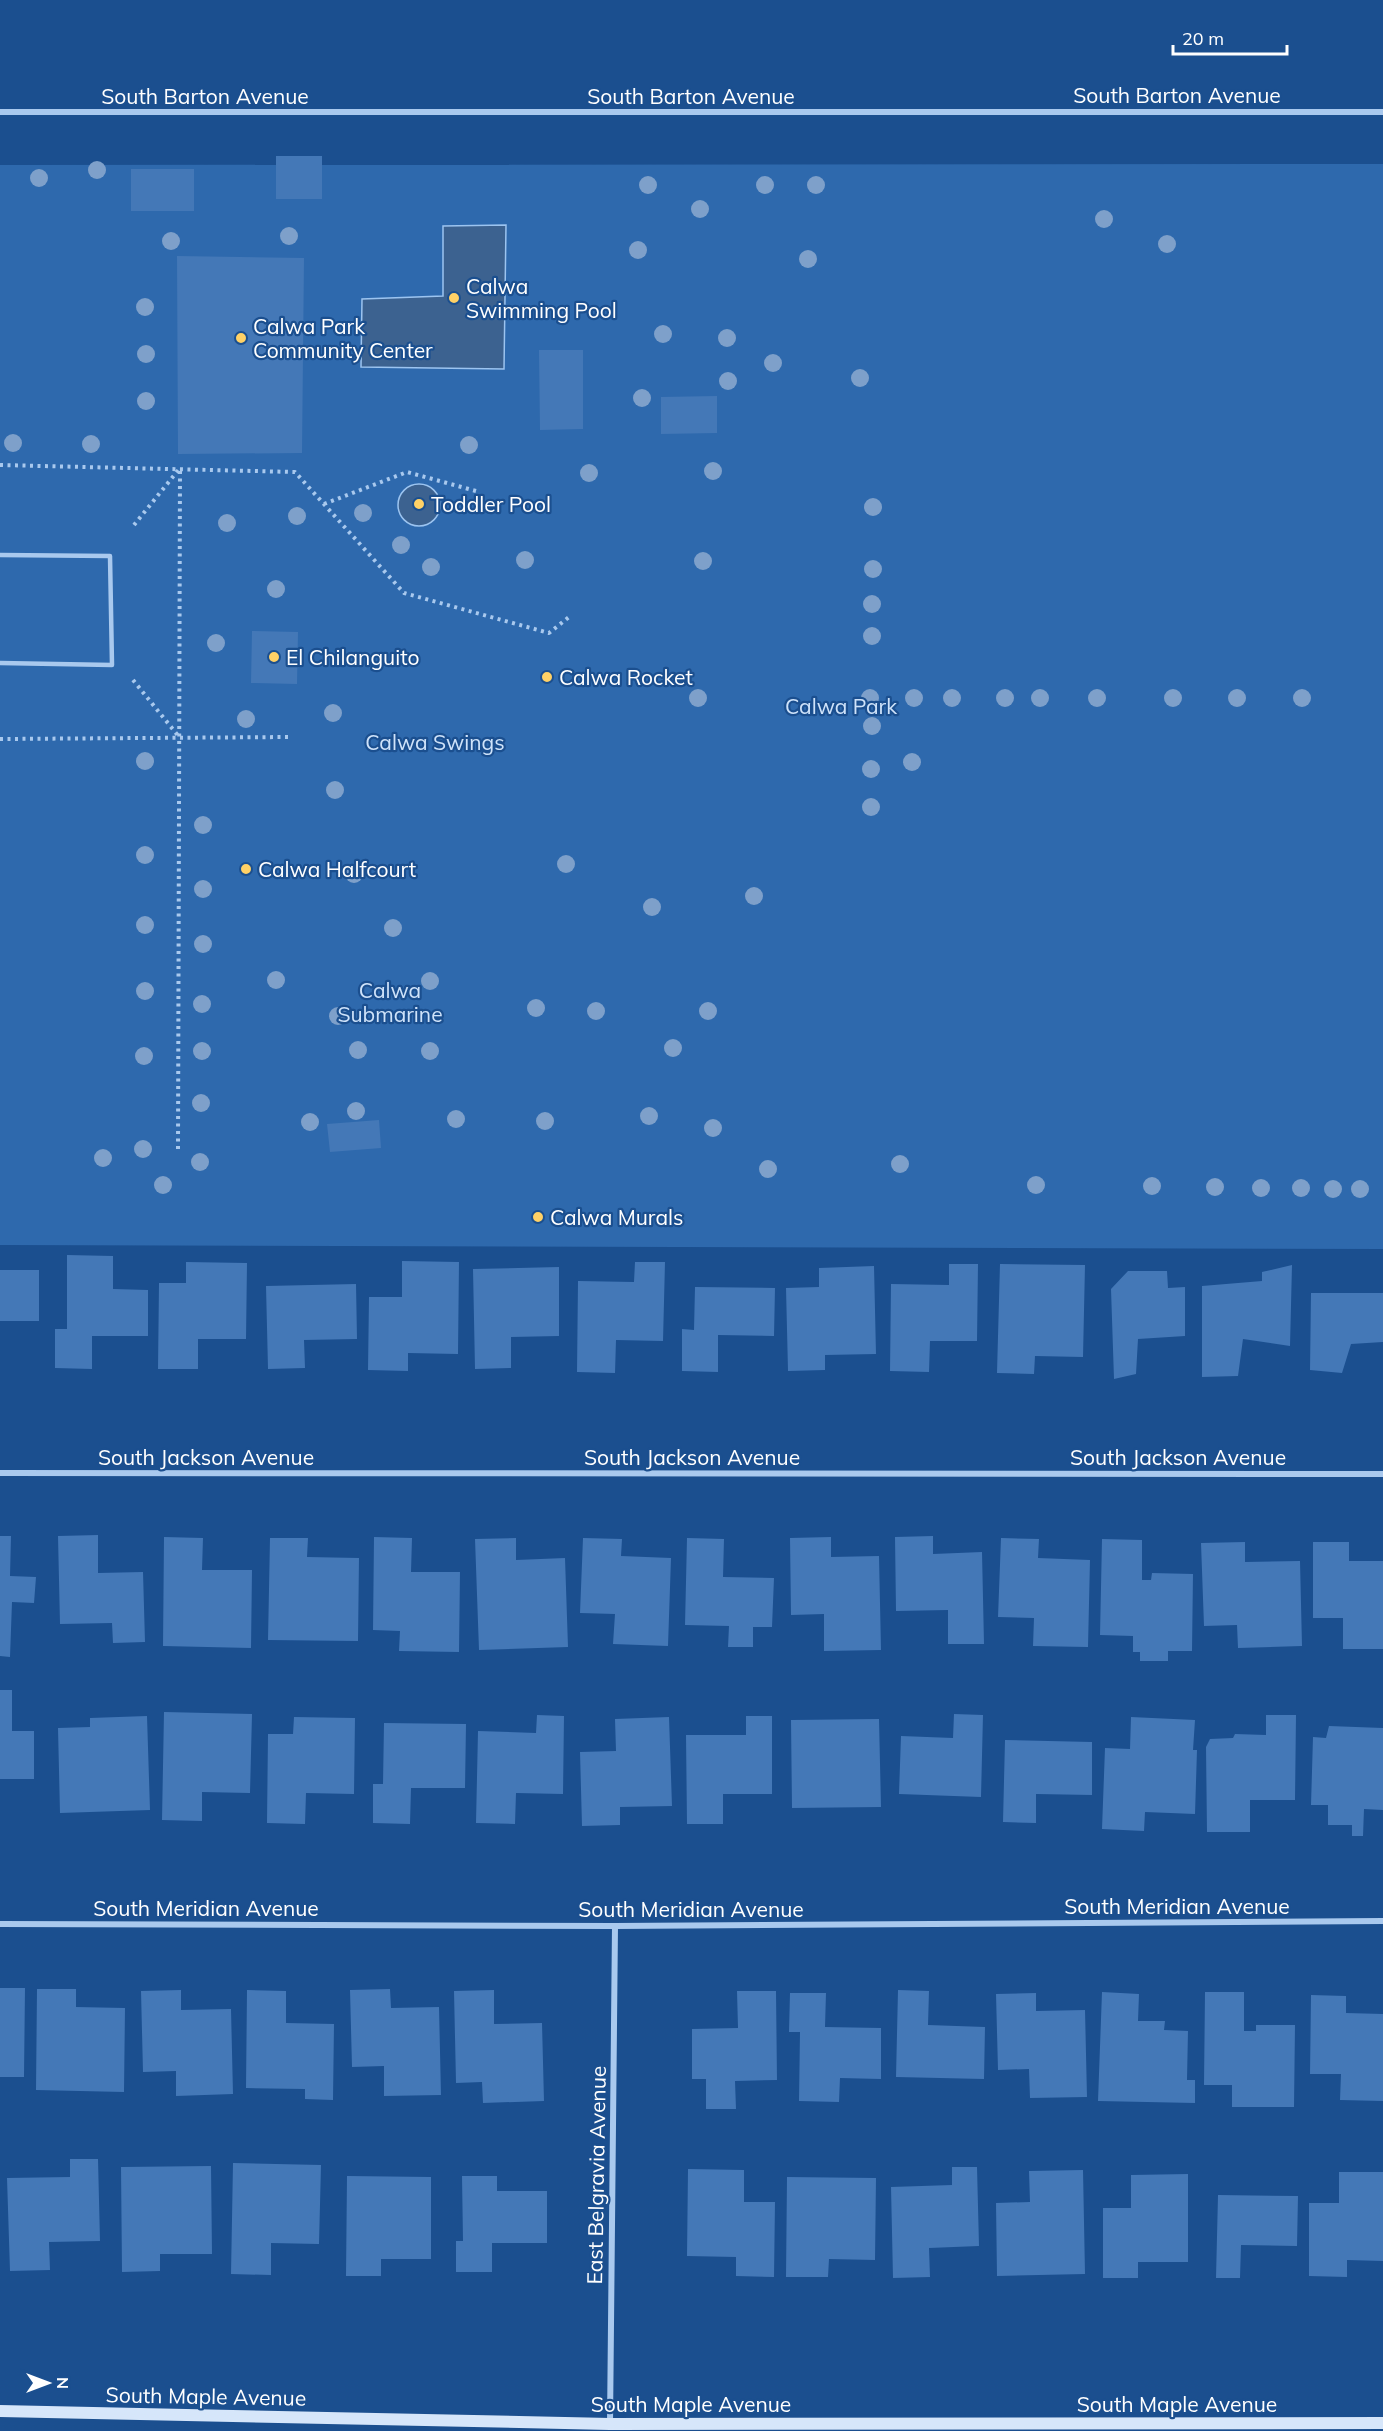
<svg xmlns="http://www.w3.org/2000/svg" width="1383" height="2431" viewBox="0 0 1383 2431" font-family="Mulish,sans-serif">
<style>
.green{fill:#2e69ad}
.water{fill:#3c6290;stroke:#9cc4f0;stroke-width:1.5}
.building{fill:#4478b7}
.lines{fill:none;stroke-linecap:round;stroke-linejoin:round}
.path{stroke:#a9c9ee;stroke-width:4;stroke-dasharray:3 4.5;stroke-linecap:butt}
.lane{stroke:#a9c9ee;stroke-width:4.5}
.street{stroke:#a9c9ee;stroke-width:6}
.secondary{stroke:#d6e6fa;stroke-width:12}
.tree{fill:#7ea0ca}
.poi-dot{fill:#ffd166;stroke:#1b4f8f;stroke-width:2}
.labels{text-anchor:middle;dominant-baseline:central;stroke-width:4.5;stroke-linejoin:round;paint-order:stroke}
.street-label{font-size:21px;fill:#fff;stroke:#1b4f8f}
.poi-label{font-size:21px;fill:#fff;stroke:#1b4f8f;text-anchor:start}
.park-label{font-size:21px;fill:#cfe3fa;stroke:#1b4f8f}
</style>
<rect width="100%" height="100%" fill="#1b4f8f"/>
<path class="green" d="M1383,164V1249L0,1245V165Z"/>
<path class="water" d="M506,225L504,369L361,367L362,299L443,296V226Z
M398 505a21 21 0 1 1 42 0a21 21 0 1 1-42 0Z"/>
<path class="building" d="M276,156H322V199H276Z
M131,169H194V211H131Z
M177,256L304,258L302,453L178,454Z
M539,350H583V429L540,430Z
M717,396V433L661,434V397Z
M252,631L298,632L297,684L251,683Z
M379,1120L381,1148L330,1152L327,1124Z
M67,1255L113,1256V1289L148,1290V1336H92V1369L55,1368V1329H67Z
M402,1261L459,1262L458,1354L408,1353V1371L368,1370L369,1297H402Z
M186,1262L247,1263L246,1339H198V1369H158L159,1283H186Z
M635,1262H665L663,1341L616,1340L615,1373L577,1372L578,1281L634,1282Z
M949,1264H978L977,1341H930L929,1372L890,1371L891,1284L949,1285Z
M1000,1264L1085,1265L1083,1357L1035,1356L1034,1374L997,1373Z
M1292,1265L1290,1346L1243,1339L1238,1376L1202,1377V1286L1262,1281V1272Z
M874,1266L876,1354L825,1355V1370L788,1371L786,1288L819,1287V1268Z
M559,1267V1336L511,1337V1368L475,1369L473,1269Z
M0,1270H39V1321H0Z
M1128,1271H1167L1168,1288L1185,1287V1336L1138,1339L1136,1374L1114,1379L1111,1289Z
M356,1284L357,1339L304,1340L305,1368L268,1369L266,1286Z
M695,1287L775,1288L774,1336L718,1335V1372L682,1371V1329L694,1330Z
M1311,1293H1383V1342L1351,1344L1342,1373L1310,1370Z
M98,1535V1573L143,1572L145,1642L113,1643L112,1623L60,1624L58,1536Z
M0,1536H11L10,1576L36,1577L34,1603L12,1602L10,1657L0,1656Z
M933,1536V1554L982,1552L984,1644H948V1610L896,1611L895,1537Z
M164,1537L203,1538L202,1570H252L251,1648L163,1646Z
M374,1537L412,1538L411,1572H460L459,1652L399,1651L400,1631L373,1630Z
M831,1537V1557L879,1556L881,1650L824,1651V1614L791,1615L790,1538Z
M270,1538H308L307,1557L359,1558L358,1641L268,1640Z
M516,1538V1560L565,1558L568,1647L479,1650L475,1539Z
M583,1538L622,1539L621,1556L671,1558L668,1646L613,1644L615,1614L580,1613Z
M687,1538L724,1539L723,1577L774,1578L772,1627H753V1647H728L729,1626L685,1625Z
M1001,1538L1039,1539L1038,1558L1090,1560L1088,1647L1033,1646L1034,1618L998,1617Z
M1102,1539L1142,1540V1580H1151L1152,1573L1193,1574L1192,1651H1168V1661H1140V1652H1133V1636L1100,1635Z
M1245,1542V1562L1300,1561L1302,1646L1238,1648L1237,1625L1204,1626L1201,1543Z
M1313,1542H1349V1561H1383V1649H1343V1618H1313Z
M0,1690H12V1731H34V1779H0Z
M164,1712L252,1714L250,1793L202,1792V1821L162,1820Z
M954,1714L983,1715L981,1797L899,1794L901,1736L953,1738Z
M537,1715L564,1716L563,1794L516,1793L515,1824L476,1823L478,1731L536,1733Z
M1266,1715H1296L1295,1800H1250V1832H1207L1206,1747L1210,1739L1233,1738L1235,1734L1266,1735Z
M147,1716L150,1810L60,1813L58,1728L90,1727V1718Z
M746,1716H772V1794H723V1824H687L686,1735H746Z
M294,1717L355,1718L354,1794L306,1793L305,1824L267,1823L268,1734H293Z
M669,1717L672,1806L620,1807V1825L582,1826L580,1752L616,1751L615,1719Z
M1131,1717L1195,1720L1193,1750H1197L1195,1814L1145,1812L1144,1831L1102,1829L1105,1748L1130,1749Z
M879,1719L881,1807L792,1808L791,1720Z
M384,1723L466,1724L465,1788H411L410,1824L373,1823V1784H383Z
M1329,1726L1383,1728V1810L1364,1809L1363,1836H1352V1825H1328V1805H1311L1313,1737L1326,1738Z
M1005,1740L1092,1742V1795L1036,1794V1823L1003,1822Z
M0,1988H25L24,2077H0Z
M37,1989H76V2007L125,2008L124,2092L36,2090Z
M390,1989L391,2008L439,2007L441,2095L384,2096V2066L352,2067L350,1990Z
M181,1990V2010L231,2009L233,2094L176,2096V2071L143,2072L141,1991Z
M247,1990L286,1991V2023L334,2024L333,2100L305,2099V2089L246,2088Z
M494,1990V2024L542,2023L544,2101L483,2103L482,2082L456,2083L454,1991Z
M898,1990L929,1991L928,2025L985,2027L984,2079L896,2077Z
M737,1991H776L777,2080L735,2081L736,2109H706V2079H692V2029L738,2028Z
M1102,1992L1139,1994L1138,2021H1165L1164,2030L1188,2031L1187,2080H1195V2103L1098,2101Z
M1205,1992H1244V2031H1256V2025H1295L1294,2107H1232V2085H1204Z
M790,1993H826L825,2027L881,2028V2079L840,2078L839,2102L799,2101L800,2032H789Z
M1036,1993V2011L1085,2010L1087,2097L1030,2098L1029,2069L998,2070L996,1994Z
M1311,1995L1346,1996V2013L1383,2014V2101L1340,2100L1341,2074H1310Z
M70,2159H98L100,2241L49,2242L50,2270L10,2271L7,2178L70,2177Z
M233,2163L321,2165L319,2244L271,2243V2275L231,2274Z
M211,2166L212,2254H160V2271L122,2272L121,2167Z
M952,2167H977L979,2246L929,2248L930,2277L893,2278L891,2187L952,2185Z
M688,2169L744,2170V2202H775L774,2277L736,2276V2257L687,2256Z
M1083,2170L1085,2274L997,2276L996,2203L1030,2202L1029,2171Z
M1339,2172H1383V2261L1347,2260V2277L1309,2276V2203H1339Z
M1188,2174V2262H1138V2278H1103V2208H1131V2175Z
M347,2176L431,2177V2259H381V2276H346Z
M462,2176H497V2191H547V2243H492V2272H456V2241H463Z
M787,2177L876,2178L875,2260L829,2259L828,2277H786Z
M1218,2195L1298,2196L1297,2246L1241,2245L1240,2278H1216Z"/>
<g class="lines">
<path class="path" d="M0,465L295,472L404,593L549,633L569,617
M324,504L407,472L476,491
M134,525L180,468
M133,680L180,738
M0,739L290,737
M178,1149L180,468"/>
<path class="lane" d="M0,555L110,556L112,665L0,663"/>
<path class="street" d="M0,112H1383
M0,1473L1383,1474
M0,1924L615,1926L1383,1921
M610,2424L615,1926"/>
<path class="secondary" d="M0,2411L610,2424L1383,2423"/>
</g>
<g class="tree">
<circle cx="97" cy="170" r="9"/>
<circle cx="39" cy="178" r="9"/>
<circle cx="648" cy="185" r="9"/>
<circle cx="765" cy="185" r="9"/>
<circle cx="816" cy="185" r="9"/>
<circle cx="700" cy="209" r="9"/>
<circle cx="1104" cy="219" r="9"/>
<circle cx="289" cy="236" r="9"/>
<circle cx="171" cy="241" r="9"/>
<circle cx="1167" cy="244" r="9"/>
<circle cx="638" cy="250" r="9"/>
<circle cx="808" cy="259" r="9"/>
<circle cx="145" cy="307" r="9"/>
<circle cx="663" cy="334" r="9"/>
<circle cx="727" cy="338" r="9"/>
<circle cx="146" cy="354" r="9"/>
<circle cx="773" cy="363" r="9"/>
<circle cx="860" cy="378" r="9"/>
<circle cx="728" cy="381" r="9"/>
<circle cx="642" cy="398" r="9"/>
<circle cx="146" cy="401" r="9"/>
<circle cx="13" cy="443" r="9"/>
<circle cx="91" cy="444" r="9"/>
<circle cx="469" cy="445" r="9"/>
<circle cx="713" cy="471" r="9"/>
<circle cx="589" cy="473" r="9"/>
<circle cx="873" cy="507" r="9"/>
<circle cx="363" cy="513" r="9"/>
<circle cx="297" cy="516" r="9"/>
<circle cx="227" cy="523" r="9"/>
<circle cx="401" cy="545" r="9"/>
<circle cx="525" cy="560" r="9"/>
<circle cx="703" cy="561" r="9"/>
<circle cx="431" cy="567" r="9"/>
<circle cx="873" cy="569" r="9"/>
<circle cx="276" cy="589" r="9"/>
<circle cx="872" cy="604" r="9"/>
<circle cx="872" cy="636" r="9"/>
<circle cx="216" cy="643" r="9"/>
<circle cx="698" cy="698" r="9"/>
<circle cx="870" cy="698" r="9"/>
<circle cx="914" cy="698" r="9"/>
<circle cx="952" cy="698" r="9"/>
<circle cx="1005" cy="698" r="9"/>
<circle cx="1040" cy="698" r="9"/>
<circle cx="1097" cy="698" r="9"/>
<circle cx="1173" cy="698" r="9"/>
<circle cx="1237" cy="698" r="9"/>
<circle cx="1302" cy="698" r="9"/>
<circle cx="333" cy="713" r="9"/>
<circle cx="246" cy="719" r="9"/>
<circle cx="872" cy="726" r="9"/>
<circle cx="145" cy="761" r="9"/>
<circle cx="912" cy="762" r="9"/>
<circle cx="871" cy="769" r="9"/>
<circle cx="335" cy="790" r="9"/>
<circle cx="871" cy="807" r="9"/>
<circle cx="203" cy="825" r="9"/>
<circle cx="145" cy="855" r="9"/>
<circle cx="566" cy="864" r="9"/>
<circle cx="354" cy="874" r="9"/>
<circle cx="203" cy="889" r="9"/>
<circle cx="754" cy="896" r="9"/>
<circle cx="652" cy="907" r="9"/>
<circle cx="145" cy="925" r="9"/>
<circle cx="393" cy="928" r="9"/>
<circle cx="203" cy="944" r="9"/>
<circle cx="276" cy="980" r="9"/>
<circle cx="430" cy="981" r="9"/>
<circle cx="145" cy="991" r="9"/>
<circle cx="202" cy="1004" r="9"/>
<circle cx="536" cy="1008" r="9"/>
<circle cx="596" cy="1011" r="9"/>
<circle cx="708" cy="1011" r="9"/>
<circle cx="338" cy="1016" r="9"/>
<circle cx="673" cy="1048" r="9"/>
<circle cx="358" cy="1050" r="9"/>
<circle cx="202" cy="1051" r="9"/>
<circle cx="430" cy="1051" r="9"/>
<circle cx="144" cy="1056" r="9"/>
<circle cx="201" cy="1103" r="9"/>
<circle cx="356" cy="1111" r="9"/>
<circle cx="649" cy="1116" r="9"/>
<circle cx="456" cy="1119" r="9"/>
<circle cx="545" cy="1121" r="9"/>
<circle cx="310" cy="1122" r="9"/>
<circle cx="713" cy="1128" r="9"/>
<circle cx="143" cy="1149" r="9"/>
<circle cx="103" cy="1158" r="9"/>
<circle cx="200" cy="1162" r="9"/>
<circle cx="900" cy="1164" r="9"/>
<circle cx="768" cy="1169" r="9"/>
<circle cx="163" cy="1185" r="9"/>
<circle cx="1036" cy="1185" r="9"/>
<circle cx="1152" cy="1186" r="9"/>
<circle cx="1215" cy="1187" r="9"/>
<circle cx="1261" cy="1188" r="9"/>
<circle cx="1301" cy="1188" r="9"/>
<circle cx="1333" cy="1189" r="9"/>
<circle cx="1360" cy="1189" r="9"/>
</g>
<g class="poi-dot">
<circle cx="454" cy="298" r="6"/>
<circle cx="241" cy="338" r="6"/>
<circle cx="419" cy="504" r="6"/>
<circle cx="274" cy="657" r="6"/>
<circle cx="547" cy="677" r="6"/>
<circle cx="246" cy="869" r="6"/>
<circle cx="538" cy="1217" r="6"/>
</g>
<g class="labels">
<g class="street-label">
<text x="1177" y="95">South Barton Avenue</text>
<text x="205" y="96">South Barton Avenue</text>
<text x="691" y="96">South Barton Avenue</text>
<text x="206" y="1457">South Jackson Avenue</text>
<text x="692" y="1457">South Jackson Avenue</text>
<text x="1178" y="1457">South Jackson Avenue</text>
<text x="1177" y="1906">South Meridian Avenue</text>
<text x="206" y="1908">South Meridian Avenue</text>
<text x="691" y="1909">South Meridian Avenue</text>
<text transform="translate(596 2175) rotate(-89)">East Belgravia Avenue</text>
<text transform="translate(206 2396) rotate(1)">South Maple Avenue</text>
<text x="691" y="2404">South Maple Avenue</text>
<text x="1177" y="2404">South Maple Avenue</text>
</g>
<g class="poi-label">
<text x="466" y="286">Calwa<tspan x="466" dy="24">Swimming Pool</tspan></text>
<text x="253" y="326">Calwa Park<tspan x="253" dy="24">Community Center</tspan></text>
<text x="431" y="504">Toddler Pool</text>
<text x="286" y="657">El Chilanguito</text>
<text x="559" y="677">Calwa Rocket</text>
<text x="258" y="869">Calwa Halfcourt</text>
<text x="550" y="1217">Calwa Murals</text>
</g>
<g class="park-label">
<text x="841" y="706">Calwa Park</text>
<text x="435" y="742">Calwa Swings</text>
<text x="390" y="990">Calwa<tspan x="390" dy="24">Submarine</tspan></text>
</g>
</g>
<g transform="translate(48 2383) rotate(90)" stroke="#1b4f8f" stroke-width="4.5" paint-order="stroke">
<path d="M0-4.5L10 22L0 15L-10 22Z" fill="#ffffff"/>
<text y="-9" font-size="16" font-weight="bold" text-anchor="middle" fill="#ffffff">N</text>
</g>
<path d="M1173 45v9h114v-9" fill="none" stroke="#ffffff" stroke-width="3"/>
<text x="1182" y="45" font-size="18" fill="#ffffff" stroke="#1b4f8f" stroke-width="4.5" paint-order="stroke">20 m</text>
</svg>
